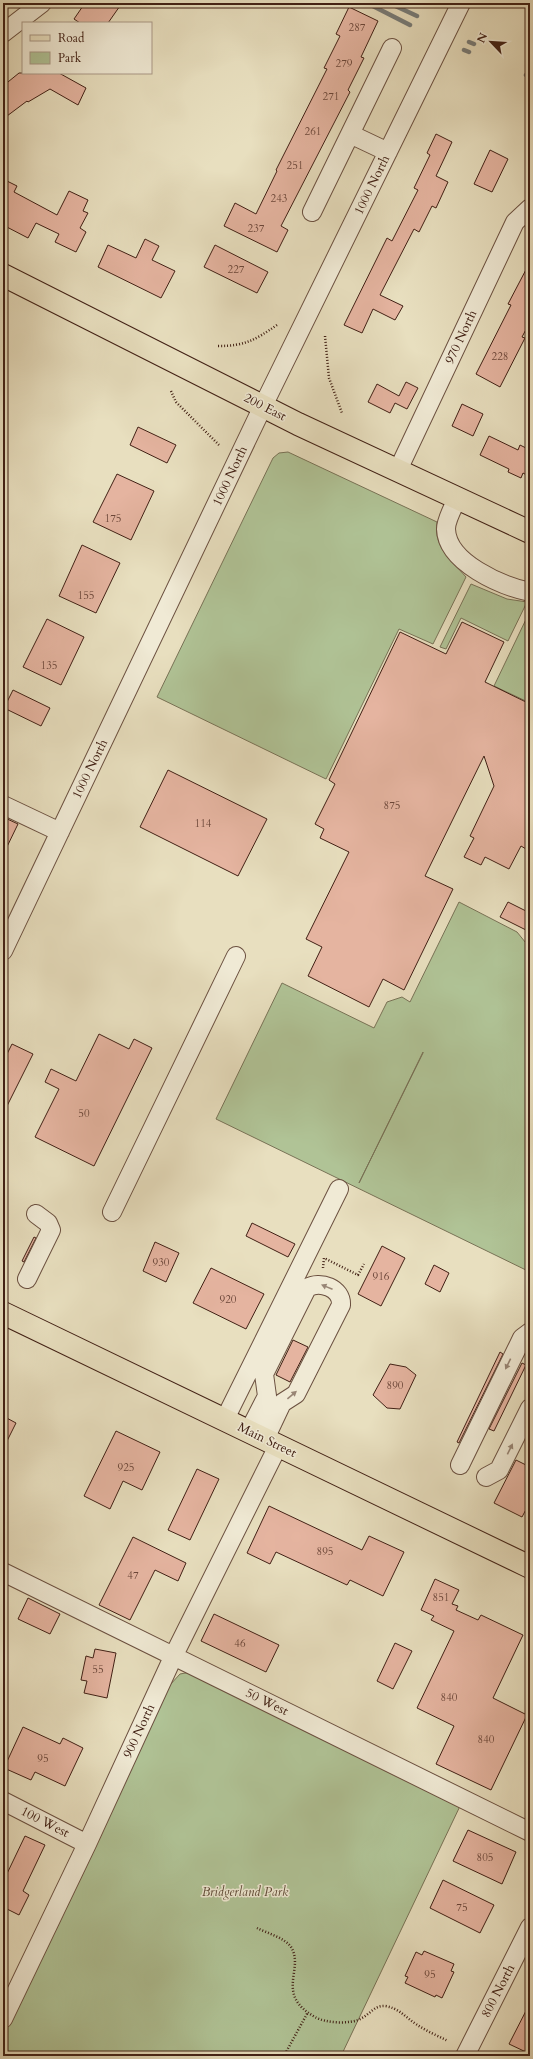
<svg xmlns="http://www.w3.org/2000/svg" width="533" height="2059" viewBox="0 0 533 2059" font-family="Cardo,serif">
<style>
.green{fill:#b0c396;stroke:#787256;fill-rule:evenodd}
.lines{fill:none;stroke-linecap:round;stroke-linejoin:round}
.stream{stroke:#777c79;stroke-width:4.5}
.building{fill:#e5b4a0;stroke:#412015}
.minor-casing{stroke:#6b5040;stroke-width:20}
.major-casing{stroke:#412015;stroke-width:24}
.path{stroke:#412015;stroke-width:2.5;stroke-dasharray:1 2;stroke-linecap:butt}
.minor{stroke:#f0ead5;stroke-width:18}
.major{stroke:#e8dfbf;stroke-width:22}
.oneway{fill:#988575}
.labels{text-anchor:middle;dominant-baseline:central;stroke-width:3;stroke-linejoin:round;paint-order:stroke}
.number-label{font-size:11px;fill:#6a4538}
.street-label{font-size:13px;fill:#412015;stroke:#f0ead5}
.park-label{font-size:13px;font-style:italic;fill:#5d4935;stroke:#f0ead5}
</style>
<rect width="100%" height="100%" fill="#e8dfbf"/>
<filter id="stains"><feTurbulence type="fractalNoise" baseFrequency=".005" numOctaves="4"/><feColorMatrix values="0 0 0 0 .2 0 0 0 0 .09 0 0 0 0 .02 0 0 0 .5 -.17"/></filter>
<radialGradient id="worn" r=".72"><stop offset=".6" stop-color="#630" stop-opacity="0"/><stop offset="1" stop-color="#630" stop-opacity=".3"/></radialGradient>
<path class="green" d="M288,452L437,522C433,547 451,560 466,577L433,644L399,629L326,779L157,697L273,458L279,453Z
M471,584L507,599L527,602L508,641L461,618L446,649L440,647Z
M530,611V703L494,686Z
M459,902L517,932L530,948V1272L216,1119L282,983L374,1028L387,1002L402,997L410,1002ZM423,1052V1053L359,1183Z
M191,1672L461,1804L341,2056H3V2035L169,1686L180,1674Z"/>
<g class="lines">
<path class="stream" d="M367,3L410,25
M389,3L417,16
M469,42L474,44
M464,50L469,52
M528,65L530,66
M526,75L530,78"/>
</g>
<path class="building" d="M85,3H122L108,23H80L74,19Z
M349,7L378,21L361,57L364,58L348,90L350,92L281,226L288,230L277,252L224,226L235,203L256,214L277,171L276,170L327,69L324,68L340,36L336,34Z
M19,73H59L86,88L78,105L50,89L28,102L27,101L3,119V86Z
M436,134L452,142L436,176L448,182L436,208L432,206L419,232L414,229L380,295L403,306L395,320L373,309L362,333L344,325L387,238L392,241L418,190L414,188L430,155L427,153Z
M490,150L508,159L492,192L474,184Z
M3,179L17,186L14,192L57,215L69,191L88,200L83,211L88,213L80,228L86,232L76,252L55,242L59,234L36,223L28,238L3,225Z
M145,239L159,246L152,260L175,271L161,298L98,267L108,245L136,258Z
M215,245L268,272L257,293L204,267Z
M530,262V322L522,337L525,338L500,387L476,374L511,305L508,304Z
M406,382L418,388L407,409L395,403L390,413L368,402L377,384L399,396Z
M462,404L483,414L473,436L452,426Z
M138,427L176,445L167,463L130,445Z
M489,436L518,450L520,445L530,450V477L523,473L521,478L508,472L509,469L480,455Z
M117,474L154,491L131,540L93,522Z
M82,545L120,563L96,613L59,596Z
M47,619L84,637L61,685L23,667Z
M462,622L504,642L485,682L530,704V840L526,849L521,846L509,869L485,857L481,865L464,857L474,838L470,836L494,786L484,756L425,876L453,889L404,990L383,979L369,1007L308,976L322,947L306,939L349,852L320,838L324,829L315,824L335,784L329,780L400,632L446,654Z
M13,690L50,708L41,726L4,708Z
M168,770L267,819L238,876L140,827Z
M3,817L18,824L3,855Z
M508,902L530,913V932L500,917Z
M99,1034L129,1049L134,1039L152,1048L94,1166L35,1137L59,1089L45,1082L51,1069L76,1081Z
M12,1044L33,1054L3,1114V1062Z
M252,1223L295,1244L288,1257L246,1236Z
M34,1237L36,1238L24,1262L22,1261Z
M155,1242L179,1253L166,1282L143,1271Z
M382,1246L405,1258L381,1306L358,1294Z
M434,1265L449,1273L440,1292L425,1284Z
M211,1268L264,1294L246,1329L193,1303Z
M293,1340L308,1347L290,1382L276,1375Z
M500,1352L503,1354L459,1443L457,1442Z
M522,1363L526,1365L494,1431L489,1429Z
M390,1364L406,1367L416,1375L400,1409L387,1408L373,1395Z
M3,1416L16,1423L3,1449Z
M116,1431L160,1452L142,1490L123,1481L110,1509L84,1496Z
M516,1460L530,1467V1502L522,1517L494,1503Z
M197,1469L219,1479L190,1540L168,1530Z
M269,1506L362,1550L369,1536L404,1552L383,1596L350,1580L347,1585L276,1552L270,1564L247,1553Z
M133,1537L186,1563L178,1581L155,1570L130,1620L99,1605Z
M435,1579L459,1590L452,1604L458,1606L456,1610L478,1620L481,1615L523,1635L493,1698L527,1715L491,1790L436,1764L454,1726L417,1708L454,1631L431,1620L434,1616L421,1610Z
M28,1598L60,1614L50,1634L18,1619Z
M214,1614L279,1645L266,1672L201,1641Z
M395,1643L412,1651L393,1689L377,1681Z
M95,1649L116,1653L107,1698L84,1693L87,1681L81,1680L86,1656L93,1658Z
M23,1727L60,1744L63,1738L83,1748L65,1786L35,1772L31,1780L4,1768Z
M468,1830L516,1852L502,1884L453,1861Z
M25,1836L45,1845L23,1891L29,1895L19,1915L3,1907V1882Z
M443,1880L494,1905L480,1933L430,1908Z
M424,1951L454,1964L451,1971L454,1972L442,1998L436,1995L435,1997L405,1983L408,1977L405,1976L416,1952L422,1955Z
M530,2003V2043L526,2052L509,2044Z"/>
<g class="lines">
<g class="minor-casing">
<path id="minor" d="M3,33L42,3
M350,134L388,152
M312,212L392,48
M398,470L515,222L530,208
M458,497C454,506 446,519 446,529C447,563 502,586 530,592
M3,805L60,832
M3,951L263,406L461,3
M112,1212L236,956
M27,1279L51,1230L48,1223L36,1214
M225,1419L339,1189
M249,1431L267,1396L264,1374L307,1288C320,1280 342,1288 341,1305L296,1394L282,1403L265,1439
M460,1465L522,1338L530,1332
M486,1477L499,1470L530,1408
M3,1572L530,1832
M3,1801L87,1844
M3,2019L87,1844L174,1655L278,1446
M465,2056L530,1927"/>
</g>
<g class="major-casing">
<path id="major" d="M3,275L298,424L530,532
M3,1313L530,1567"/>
</g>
<path class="path" d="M325,336L329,378L342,413
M218,346C245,346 255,340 277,325
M171,391L176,402L219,445
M323,1268L324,1258L358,1275L364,1264
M257,1928C267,1933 285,1938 291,1947C305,1969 274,1994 315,2017C325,2023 351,2025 362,2018C370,2014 375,2005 385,2006C399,2008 405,2017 416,2024C426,2031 438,2036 448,2041
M285,2054L308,2012"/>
<use href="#minor" class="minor"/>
<use href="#major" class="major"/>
</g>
<defs><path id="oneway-solid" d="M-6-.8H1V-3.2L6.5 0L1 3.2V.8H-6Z"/></defs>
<g class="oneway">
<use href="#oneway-solid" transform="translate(327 1287) rotate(-158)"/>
<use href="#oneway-solid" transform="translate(508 1364) rotate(116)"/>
<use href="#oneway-solid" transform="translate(292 1395) rotate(-40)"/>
<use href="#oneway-solid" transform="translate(510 1449) rotate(-64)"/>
</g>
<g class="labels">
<g class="number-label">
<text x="357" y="27">287</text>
<text x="344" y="63">279</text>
<text x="331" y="96">271</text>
<text x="313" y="131">261</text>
<text x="295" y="165">251</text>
<text x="279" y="198">243</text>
<text x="256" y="228">237</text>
<text x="236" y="269">227</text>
<text x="500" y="356">228</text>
<text x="113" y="518">175</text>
<text x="86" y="595">155</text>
<text x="49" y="665">135</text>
<text x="392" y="805">875</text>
<text x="203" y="823">114</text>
<text x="84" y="1113">50</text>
<text x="161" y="1262">930</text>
<text x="381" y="1276">916</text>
<text x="228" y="1299">920</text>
<text x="395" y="1385">890</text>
<text x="126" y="1467">925</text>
<text x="325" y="1551">895</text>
<text x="133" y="1575">47</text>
<text x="441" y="1597">851</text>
<text x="240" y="1643">46</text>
<text x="98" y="1669">55</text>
<text x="449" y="1697">840</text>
<text x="486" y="1739">840</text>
<text x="43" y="1758">95</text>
<text x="485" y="1857">805</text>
<text x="462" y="1907">75</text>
<text x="430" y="1974">95</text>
</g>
<g class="street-label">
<text transform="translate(372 185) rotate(-64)">1000 North</text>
<text transform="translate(461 337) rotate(-65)">970 North</text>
<text transform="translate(265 407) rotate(27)">200 East</text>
<text transform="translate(230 476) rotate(-65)">1000 North</text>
<text transform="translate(90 769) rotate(-64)">1000 North</text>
<text transform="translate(267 1440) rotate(26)">Main Street</text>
<text transform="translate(267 1702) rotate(26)">50 West</text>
<text transform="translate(139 1731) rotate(-65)">900 North</text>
<text transform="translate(45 1822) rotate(27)">100 West</text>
<text transform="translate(498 1991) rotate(-63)">800 North</text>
</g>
<g class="park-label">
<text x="245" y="1892">Bridgerland Park</text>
</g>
</g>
<rect width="533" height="2059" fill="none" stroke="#e8dfbf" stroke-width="16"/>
<rect x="4" y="4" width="525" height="2051" fill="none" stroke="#412015" stroke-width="2"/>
<rect x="8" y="8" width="517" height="2043" fill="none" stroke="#412015"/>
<rect x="22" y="22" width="130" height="52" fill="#f0ead5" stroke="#aa9988"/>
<rect x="30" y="35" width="20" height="6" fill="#e8dfbf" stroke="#aa9988"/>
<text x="58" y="42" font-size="12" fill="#412015">Road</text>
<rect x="30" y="52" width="20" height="12" fill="#b0c396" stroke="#aa9988"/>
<text x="58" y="62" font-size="12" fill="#412015">Park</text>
<g transform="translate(491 42) rotate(295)" stroke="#f0ead5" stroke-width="3" paint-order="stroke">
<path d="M0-3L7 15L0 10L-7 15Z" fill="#412015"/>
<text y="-6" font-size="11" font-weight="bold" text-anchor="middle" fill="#412015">N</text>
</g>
<rect width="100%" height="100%" filter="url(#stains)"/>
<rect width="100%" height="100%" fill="url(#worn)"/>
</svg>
